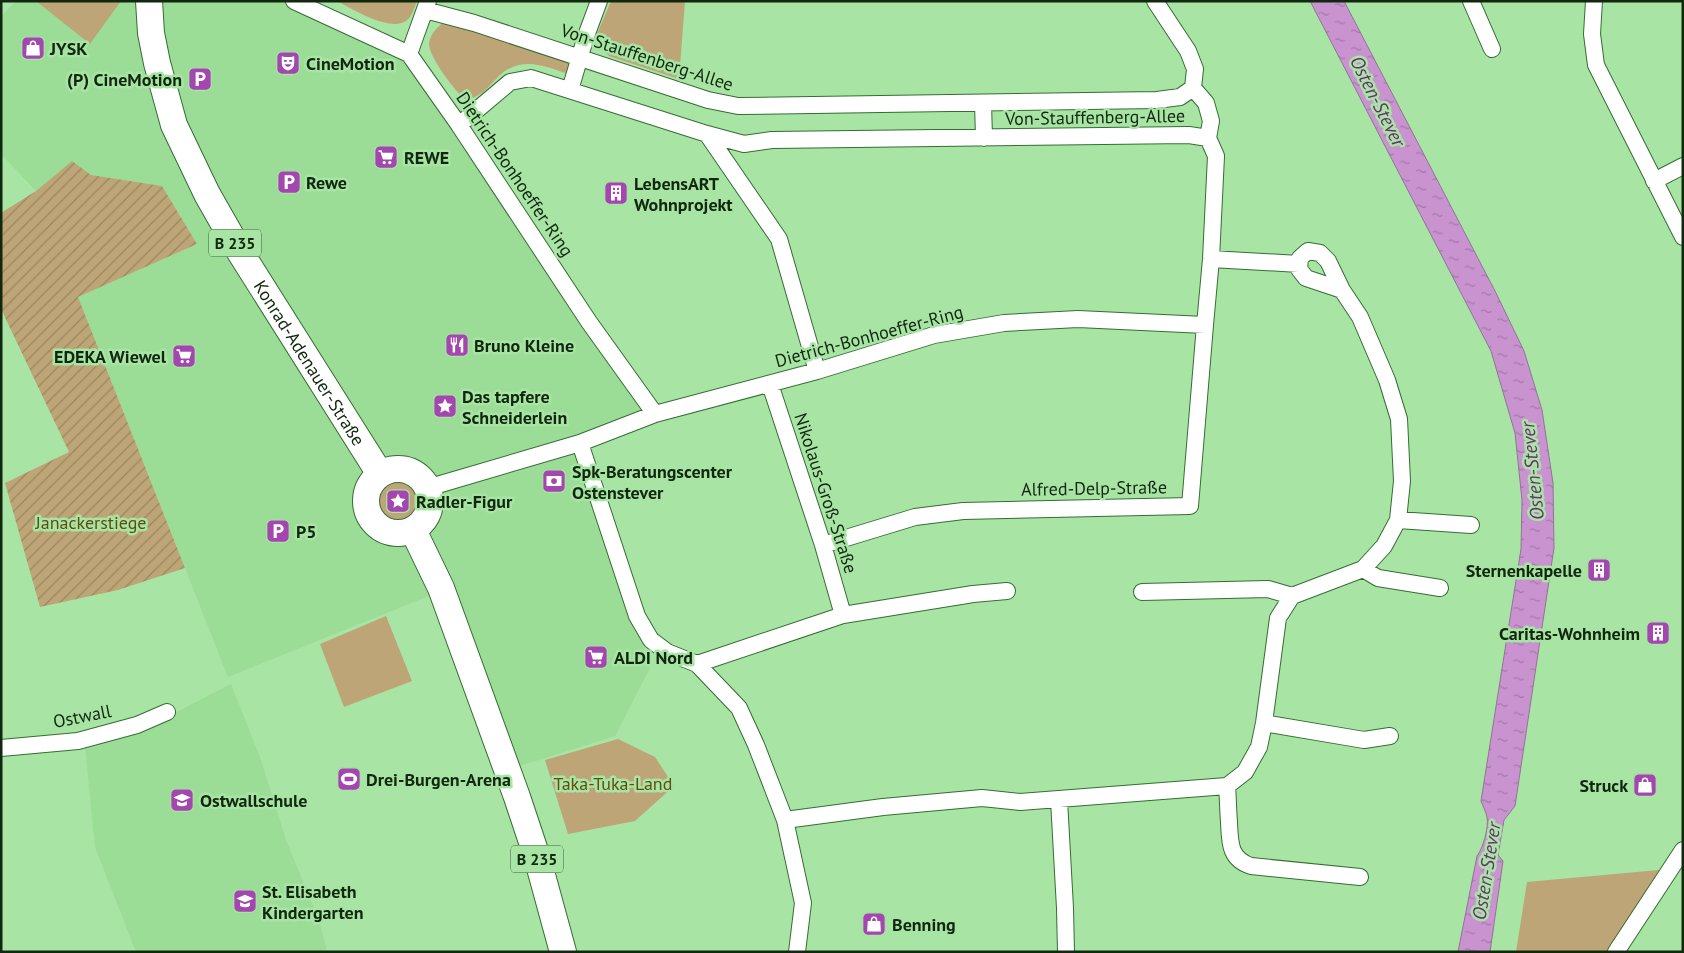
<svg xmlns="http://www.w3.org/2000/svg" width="1684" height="953" viewBox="0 0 1684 953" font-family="'PT Sans',sans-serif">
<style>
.built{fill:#9bdc96}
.green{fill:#bea577}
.garden{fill:url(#garden-furrows)}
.water{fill:url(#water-ripples);stroke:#927396}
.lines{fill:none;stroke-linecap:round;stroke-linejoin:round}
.minor-casing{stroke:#356d33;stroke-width:18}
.primary-casing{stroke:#356d33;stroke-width:28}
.minor{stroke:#fff;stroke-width:16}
.primary{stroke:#fff;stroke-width:26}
.labels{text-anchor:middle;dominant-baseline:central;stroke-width:5;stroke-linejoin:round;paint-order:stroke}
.shield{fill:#a8e4a4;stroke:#3e603c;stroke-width:1}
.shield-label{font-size:16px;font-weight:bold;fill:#11280f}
.poi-label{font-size:18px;font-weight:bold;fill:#11280f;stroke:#a8e4a4;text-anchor:start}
.street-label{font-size:18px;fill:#11280f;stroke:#a8e4a4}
.park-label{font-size:18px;fill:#654b0f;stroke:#a8e4a4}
.water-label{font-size:19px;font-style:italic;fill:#6d2c76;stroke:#a8e4a4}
</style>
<defs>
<pattern id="garden-furrows" width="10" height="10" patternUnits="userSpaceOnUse" patternTransform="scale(1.25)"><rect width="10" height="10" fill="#bea577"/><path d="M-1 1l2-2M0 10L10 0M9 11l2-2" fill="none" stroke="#998660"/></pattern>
<pattern id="water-ripples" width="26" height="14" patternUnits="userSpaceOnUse" patternTransform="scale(1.25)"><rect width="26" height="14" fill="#c993d0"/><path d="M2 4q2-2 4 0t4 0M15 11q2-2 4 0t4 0" fill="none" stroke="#a278a7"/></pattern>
</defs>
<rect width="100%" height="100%" fill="#a8e4a4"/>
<path class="built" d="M16,1H36L90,43L121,1H294L406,54L652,413L578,441L650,668L615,736L513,768L446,589L228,677L78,297L197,244L162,186L91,175L72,161L36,191L1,154V16Z
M231,684L261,760L286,840L320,923L327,952H136L95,847L85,746L142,730Z"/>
<path class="green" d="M36,1H121L90,44Z
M337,1H417C414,8 412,17 406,21C390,32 352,9 337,1Z
M611,1H685L679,79L609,56L600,46L597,34Z
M448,19L580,56L574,76C547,67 521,53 497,78C485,90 483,95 466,100C456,93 429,57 429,44C430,32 440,25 448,19Z
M379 501a19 19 0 1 1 38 0a19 19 0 1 1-38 0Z
M386,616L412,681L344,707L320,644Z
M618,739L655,757L674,786L635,821L568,834L545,760Z
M1670,869L1617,952H1516L1527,882Z"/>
<path class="garden" d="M72,161L91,175L162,186L197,244L78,297L185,568L118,590L40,607L5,483L69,452L1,309V213L36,191Z"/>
<path class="water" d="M1310,1H1344L1495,291L1524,351L1542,410L1553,483L1554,548L1515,806L1504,820L1498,855L1503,861L1490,952H1458L1477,856C1483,848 1489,828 1487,817C1486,812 1483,806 1481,801L1521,549L1522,500L1515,433L1491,351Z"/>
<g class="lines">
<g class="minor-casing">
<path id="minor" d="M294,1L409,54L459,125L589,322L655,414
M1471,1L1492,49
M1594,1L1592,34L1596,65L1683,237
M425,10L474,23L708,100L738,106L1157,100L1180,97L1193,88
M409,54L428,1
M570,90L586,36L599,1
M983,103L984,138
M459,125L510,82L531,78L707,134L744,144L772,140L1189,135L1208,138
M707,134L779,239L817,371
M1654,181L1683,166
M1211,259L1299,264
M580,443L637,616L651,640L667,652L697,664L739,708L756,745L785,820L883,807L982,798L1020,802L1227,786L1245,772L1259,747L1264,723L1278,618L1292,596L1363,569L1384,546L1398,520L1402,481L1399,419L1387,380L1360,317L1342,290L1328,261L1320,253L1308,251L1300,258L1299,269L1306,278L1342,290
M427,488L580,443L655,414L817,371L934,335L1004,323L1078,319L1205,325L1211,259L1216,156L1208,138L1211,121L1206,103L1193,88L1195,69L1188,51L1155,1
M1398,520L1471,525
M823,545L915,517L963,511L1190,506L1205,325
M1363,569L1378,578L1440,588
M1142,592L1268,589L1292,596
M843,615L973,594L1007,591
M697,664L843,615L823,545L770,384
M1264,723L1364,740L1390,736
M1,748L78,741L137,725L167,712
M1227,786C1228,798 1228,810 1229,822C1230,842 1229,859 1251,866L1360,877
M1059,800L1065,908L1066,952
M785,820L803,903L797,952
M1616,952L1683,850"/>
</g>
<g class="primary-casing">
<g id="primary">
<path id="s1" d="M149,1L151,33L157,63L174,125L207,194L240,252L380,474"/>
<circle cx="398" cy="501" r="32"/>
<path d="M413,530L441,588L517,797L537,857L563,952"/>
</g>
</g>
<use href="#minor" class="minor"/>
<use href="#primary" class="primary"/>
</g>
<defs>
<g id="shop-square" transform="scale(1.25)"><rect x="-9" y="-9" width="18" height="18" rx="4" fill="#a346af" stroke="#a8e4a4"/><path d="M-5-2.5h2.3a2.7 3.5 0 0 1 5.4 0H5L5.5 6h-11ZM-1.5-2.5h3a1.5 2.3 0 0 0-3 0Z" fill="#fff"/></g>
<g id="theatre-square" transform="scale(1.25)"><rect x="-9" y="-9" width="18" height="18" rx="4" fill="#a346af" stroke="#a8e4a4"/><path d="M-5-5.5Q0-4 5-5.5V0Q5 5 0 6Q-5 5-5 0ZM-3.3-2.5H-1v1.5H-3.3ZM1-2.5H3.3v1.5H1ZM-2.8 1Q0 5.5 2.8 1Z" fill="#fff"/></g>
<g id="parking-square" transform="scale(1.25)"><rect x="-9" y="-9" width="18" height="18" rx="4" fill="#a346af" stroke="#a8e4a4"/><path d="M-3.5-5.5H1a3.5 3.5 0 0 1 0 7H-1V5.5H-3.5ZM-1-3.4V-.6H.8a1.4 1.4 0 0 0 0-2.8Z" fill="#fff"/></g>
<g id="supermarket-square" transform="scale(1.25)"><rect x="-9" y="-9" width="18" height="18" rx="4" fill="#a346af" stroke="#a8e4a4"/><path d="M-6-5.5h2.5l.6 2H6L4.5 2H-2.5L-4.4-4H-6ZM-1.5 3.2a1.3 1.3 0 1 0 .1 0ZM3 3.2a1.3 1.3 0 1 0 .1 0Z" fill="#fff"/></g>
<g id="building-square" transform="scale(1.25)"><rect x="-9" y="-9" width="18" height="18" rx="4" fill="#a346af" stroke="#a8e4a4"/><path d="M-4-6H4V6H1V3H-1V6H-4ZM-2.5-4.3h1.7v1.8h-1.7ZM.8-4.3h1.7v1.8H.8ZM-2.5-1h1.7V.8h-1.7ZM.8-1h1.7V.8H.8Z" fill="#fff"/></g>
<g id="restaurant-square" transform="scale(1.25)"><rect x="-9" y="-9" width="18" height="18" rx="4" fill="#a346af" stroke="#a8e4a4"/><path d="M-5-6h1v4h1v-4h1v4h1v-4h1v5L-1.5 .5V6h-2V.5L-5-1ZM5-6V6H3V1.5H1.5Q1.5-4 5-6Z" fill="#fff"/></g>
<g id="sight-square" transform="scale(1.25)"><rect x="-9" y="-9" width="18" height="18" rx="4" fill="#a346af" stroke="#a8e4a4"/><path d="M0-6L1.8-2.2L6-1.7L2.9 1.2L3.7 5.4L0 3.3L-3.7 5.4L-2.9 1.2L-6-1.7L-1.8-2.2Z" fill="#fff"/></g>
<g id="bank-square" transform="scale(1.25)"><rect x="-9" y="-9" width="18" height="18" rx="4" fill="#a346af" stroke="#a8e4a4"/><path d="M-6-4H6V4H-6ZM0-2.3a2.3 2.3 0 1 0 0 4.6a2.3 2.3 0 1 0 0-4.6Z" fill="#fff"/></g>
<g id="stadium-square" transform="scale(1.25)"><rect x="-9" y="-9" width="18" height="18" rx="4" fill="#a346af" stroke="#a8e4a4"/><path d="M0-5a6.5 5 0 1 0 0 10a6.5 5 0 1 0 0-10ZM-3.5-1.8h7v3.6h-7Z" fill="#fff"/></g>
<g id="school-square" transform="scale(1.25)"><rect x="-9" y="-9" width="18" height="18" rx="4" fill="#a346af" stroke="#a8e4a4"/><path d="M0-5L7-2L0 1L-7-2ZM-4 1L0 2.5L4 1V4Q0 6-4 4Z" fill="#fff"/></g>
</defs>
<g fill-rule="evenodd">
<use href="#shop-square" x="33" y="48"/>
<use href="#theatre-square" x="288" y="63"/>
<use href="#parking-square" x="200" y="79"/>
<use href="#supermarket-square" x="386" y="157"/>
<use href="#parking-square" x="289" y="182"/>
<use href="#building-square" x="616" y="193"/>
<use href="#restaurant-square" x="457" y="345"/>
<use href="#supermarket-square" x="184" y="356"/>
<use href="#sight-square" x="445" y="406"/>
<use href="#bank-square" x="554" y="481"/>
<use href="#sight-square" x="398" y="501"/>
<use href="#parking-square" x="278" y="531"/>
<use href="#building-square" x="1599" y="570"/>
<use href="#building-square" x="1658" y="633"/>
<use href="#supermarket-square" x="596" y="657"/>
<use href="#stadium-square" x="349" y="779"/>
<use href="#shop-square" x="1645" y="785"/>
<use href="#school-square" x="182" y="800"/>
<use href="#school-square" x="245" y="901"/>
<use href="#shop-square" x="874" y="924"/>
</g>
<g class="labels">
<g class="shield">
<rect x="209" y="229.5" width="52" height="27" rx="4"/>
<rect x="511" y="845.5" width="52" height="27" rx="4"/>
</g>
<g class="shield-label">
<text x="235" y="243">B 235</text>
<text x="537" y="859">B 235</text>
</g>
<g class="poi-label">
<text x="50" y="48">JYSK</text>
<text x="306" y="63">CineMotion</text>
<text x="182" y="79" text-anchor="end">(P) CineMotion</text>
<text x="404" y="157">REWE</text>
<text x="306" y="182">Rewe</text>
<text x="634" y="183">LebensART<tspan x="634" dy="21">Wohnprojekt</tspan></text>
<text x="474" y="345">Bruno Kleine</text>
<text x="166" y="356" text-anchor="end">EDEKA Wiewel</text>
<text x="462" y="396">Das tapfere<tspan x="462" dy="21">Schneiderlein</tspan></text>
<text x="572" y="471">Spk-Beratungscenter<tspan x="572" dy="21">Ostenstever</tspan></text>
<text x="416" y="501">Radler-Figur</text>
<text x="296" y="531">P5</text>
<text x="1582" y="570" text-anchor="end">Sternenkapelle</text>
<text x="1640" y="633" text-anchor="end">Caritas-Wohnheim</text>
<text x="614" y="657">ALDI Nord</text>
<text x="366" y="779">Drei-Burgen-Arena</text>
<text x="1628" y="785" text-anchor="end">Struck</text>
<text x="200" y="800">Ostwallschule</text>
<text x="262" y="891">St. Elisabeth<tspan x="262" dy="21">Kindergarten</tspan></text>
<text x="892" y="924">Benning</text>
</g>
<g class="street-label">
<text transform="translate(647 57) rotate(18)">Von-Stauffenberg-Allee</text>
<text transform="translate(1095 117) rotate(-1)">Von-Stauffenberg-Allee</text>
<text transform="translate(515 174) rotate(56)">Dietrich-Bonhoeffer-Ring</text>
<text transform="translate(869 336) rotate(-15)">Dietrich-Bonhoeffer-Ring</text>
<text stroke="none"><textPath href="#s1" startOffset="401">Konrad-Adenauer-Straße</textPath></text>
<text transform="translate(1094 488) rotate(-1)">Alfred-Delp-Straße</text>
<text transform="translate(826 493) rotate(72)">Nikolaus-Groß-Straße</text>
<text transform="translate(82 716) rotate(-11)">Ostwall</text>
</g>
<g class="park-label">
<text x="91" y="522">Janackerstiege</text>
<text x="613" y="783">Taka-Tuka-Land</text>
</g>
<g class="water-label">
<text transform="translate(1378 101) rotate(63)">Osten-Stever</text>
<text transform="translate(1532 471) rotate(-96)">Osten-Stever</text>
<text transform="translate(1486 871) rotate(-81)">Osten-Stever</text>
</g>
</g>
<rect width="1684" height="953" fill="none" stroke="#11280f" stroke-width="5"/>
</svg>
